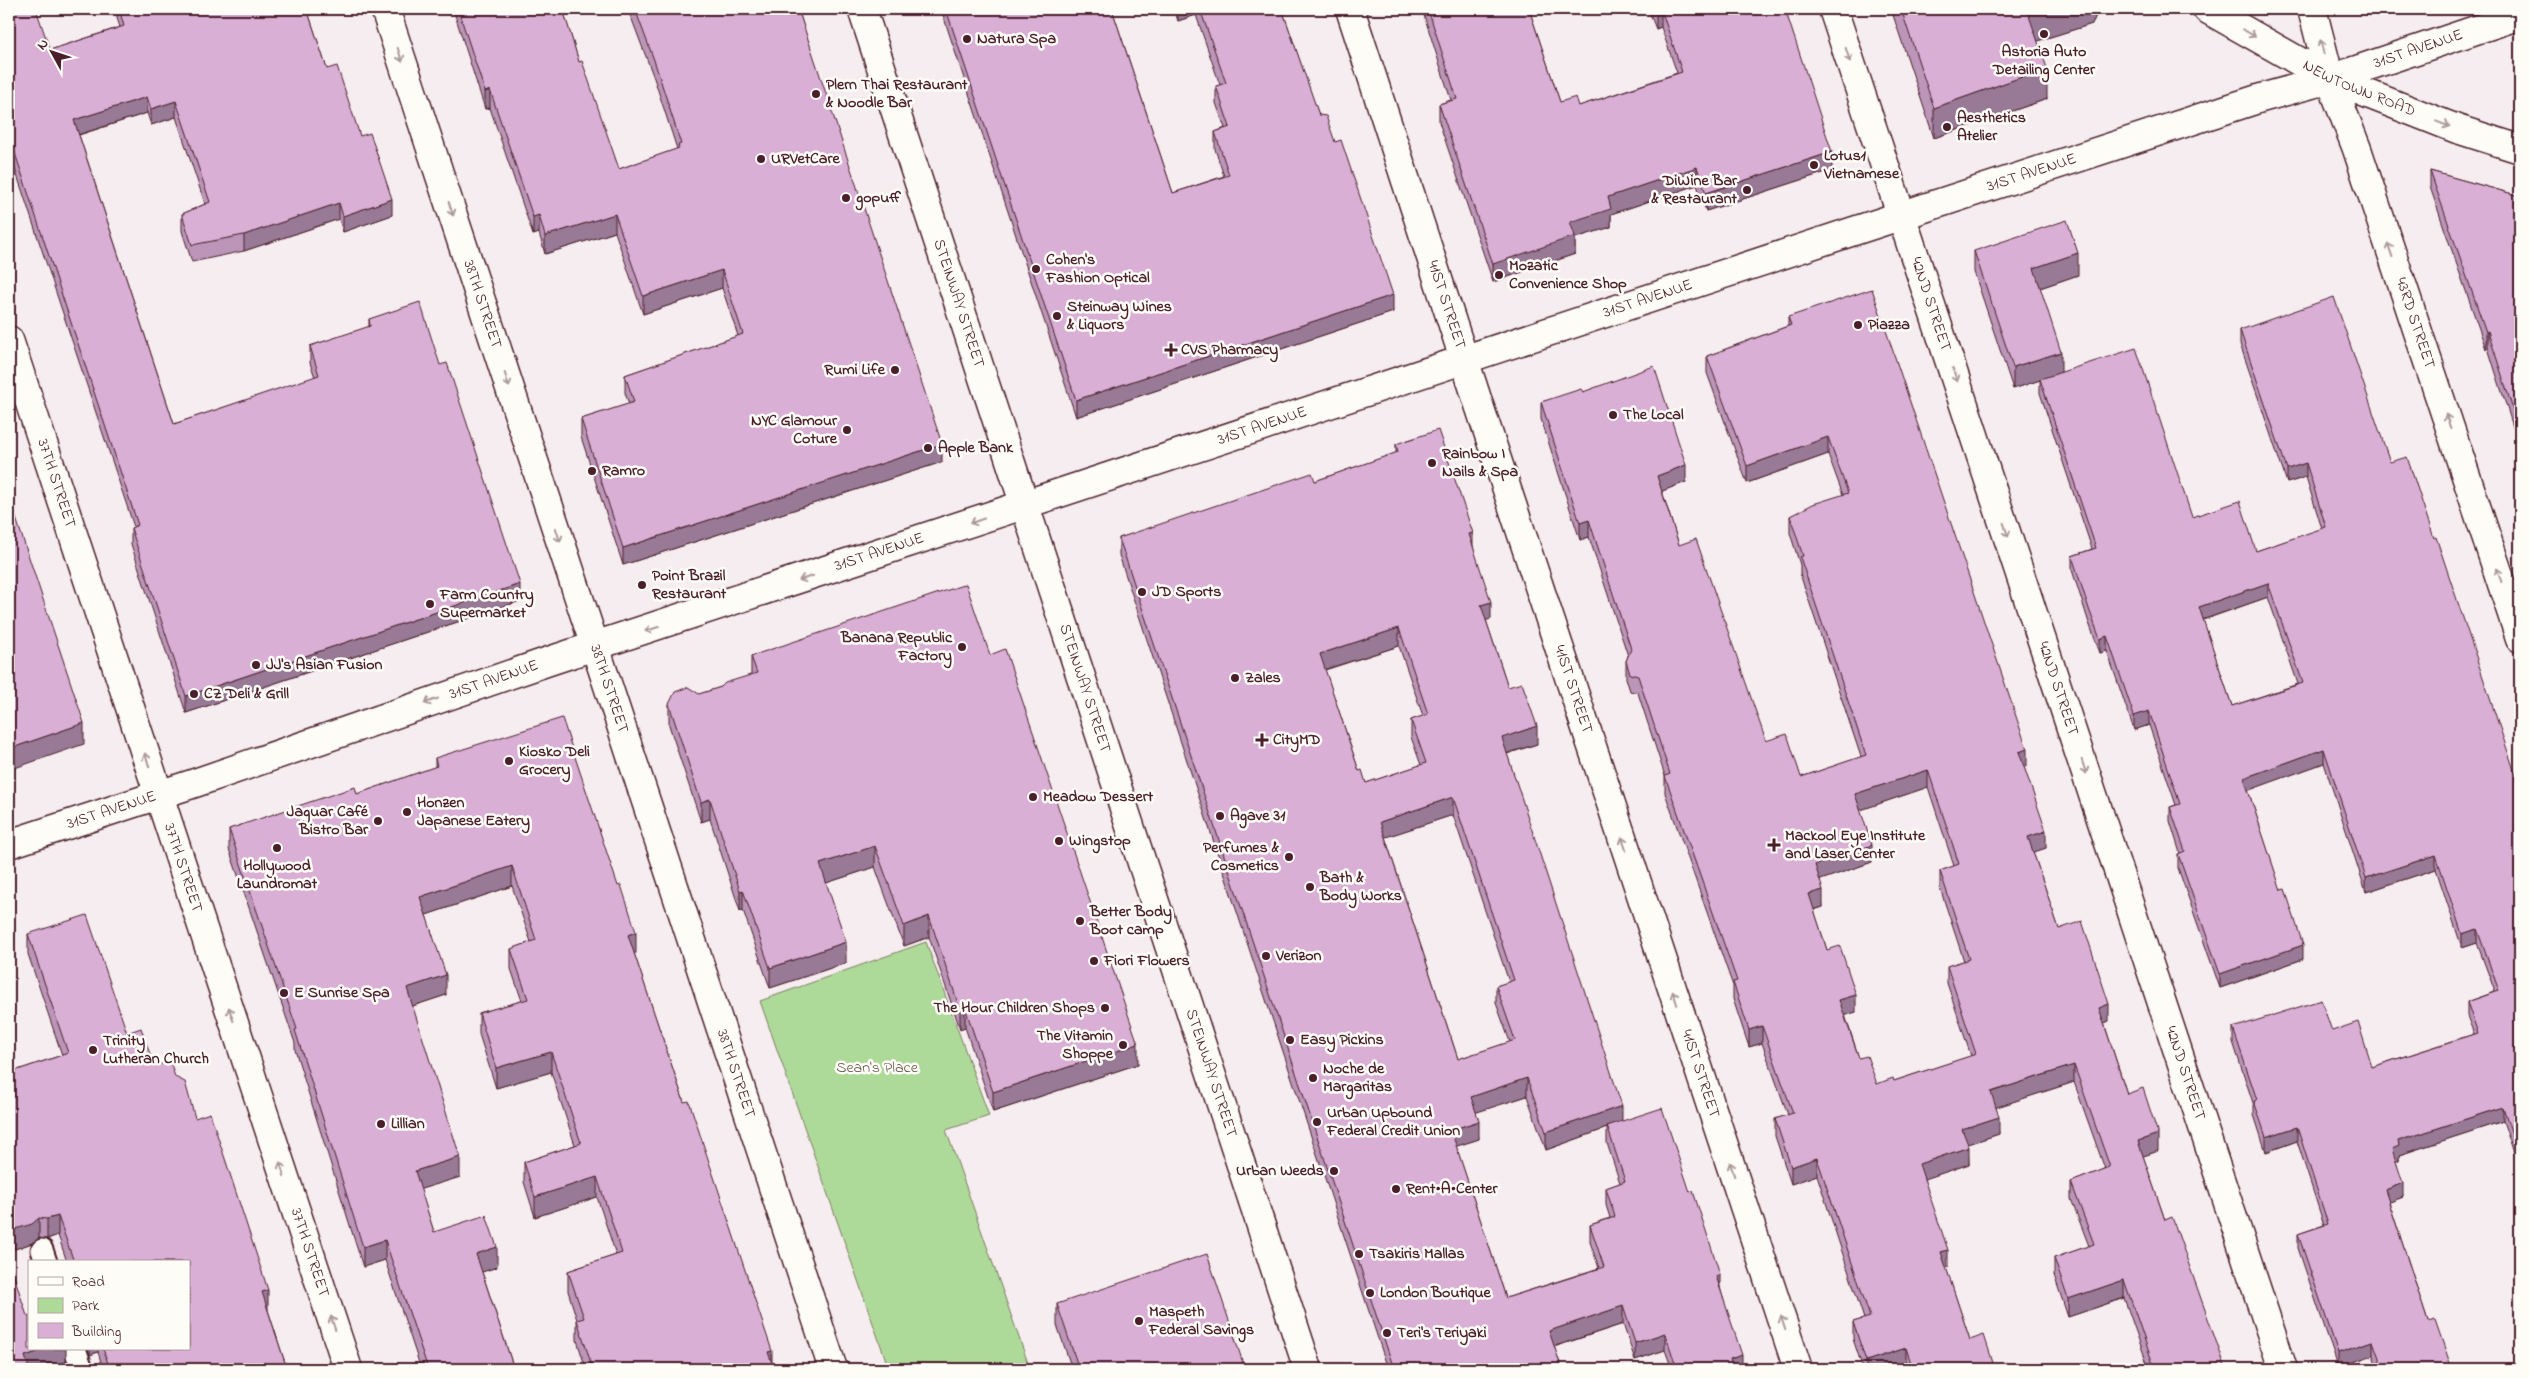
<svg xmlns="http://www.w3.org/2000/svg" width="2529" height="1378" viewBox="0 0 2529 1378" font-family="'Indie Flower',sans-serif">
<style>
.green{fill:#aeda99;stroke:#7c7c62}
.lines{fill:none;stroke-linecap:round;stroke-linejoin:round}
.service-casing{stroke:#4a1f2b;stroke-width:25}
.minor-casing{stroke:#4a1f2b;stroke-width:31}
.tertiary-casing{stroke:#4a1f2b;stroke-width:31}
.service{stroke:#fdfcf7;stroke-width:21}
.minor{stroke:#fdfcf7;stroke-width:28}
.tertiary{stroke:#fdfcf7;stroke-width:28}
.wall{fill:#bb96b8;stroke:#4a1f2b;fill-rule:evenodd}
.shaded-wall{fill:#987a96;stroke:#4a1f2b}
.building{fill:#d9afd6;stroke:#4a1f2b;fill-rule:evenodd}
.oneway{stroke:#ac999b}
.poi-dot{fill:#4a1f2b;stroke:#fdfcf7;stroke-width:2}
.labels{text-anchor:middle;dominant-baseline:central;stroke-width:5;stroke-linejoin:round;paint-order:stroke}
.poi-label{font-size:16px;font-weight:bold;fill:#4a1f2b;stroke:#fdfcf7;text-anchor:start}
.street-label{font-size:16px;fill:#4a1f2b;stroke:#fdfcf7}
.park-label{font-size:16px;fill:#68574c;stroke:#fdfcf7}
</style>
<rect width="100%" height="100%" fill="#f6edf0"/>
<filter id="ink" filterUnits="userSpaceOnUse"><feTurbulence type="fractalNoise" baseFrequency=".02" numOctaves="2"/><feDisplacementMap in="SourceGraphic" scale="10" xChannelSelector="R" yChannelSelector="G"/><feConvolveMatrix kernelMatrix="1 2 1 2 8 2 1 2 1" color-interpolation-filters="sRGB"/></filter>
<g filter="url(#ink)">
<path class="green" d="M926,942L989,1116L946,1130L1030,1369H889L760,1001Z"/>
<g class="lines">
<g class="service-casing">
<path id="service" d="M42,1250L46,1262
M75,1349L82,1369"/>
</g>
<g class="minor-casing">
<g id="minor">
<path id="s1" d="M385,9L833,1369"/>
<path id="s2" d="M1350,9L1480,408L1798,1369"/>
<path id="s3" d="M1833,9L2283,1369"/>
<path id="s4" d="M2207,9L2330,79L2457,129L2520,149"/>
<path id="s5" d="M2312,9L2330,79L2357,149L2520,638"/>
<path id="s6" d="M9,340L348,1369"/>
<path id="s7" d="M9,844L192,784L549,661L1023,505"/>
</g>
</g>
<g class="tertiary-casing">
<g id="tertiary">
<path id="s8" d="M862,9L1308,1369"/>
<path id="s9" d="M1023,505L1860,229L2261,98L2330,79L2520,15"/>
</g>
</g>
<use href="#service" class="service"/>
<use href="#minor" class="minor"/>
<use href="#tertiary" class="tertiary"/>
</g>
<path class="wall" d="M9,9L50,50L120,27L117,18V9H307L327,69L360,136L392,215L343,232L339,219L244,251L192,262L182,231V214L205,204L176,117L151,125L147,113L79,135L174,424L315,377L310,363V346L369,327V319L440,365L520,601L186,713L131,544V528L134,527L9,151Z
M453,9H568L563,10L579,62L619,169L677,149L654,78L628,9H798L942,462L623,565L581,437V419L629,404L625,393V375L738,336L722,288L643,314L615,232L545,254L539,233L533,235L490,108L485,109Z
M941,9H1112L1173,193L1224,176L1215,149V132L1225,128L1216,103V86L1220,85L1196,15L1178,21L1174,9H1282L1313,99L1393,312L1076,417Z
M1422,9H1529L1560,102L1579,106L1677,73L1661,27L1656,29L1648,9H1754L1756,15L1832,170L1706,211L1697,185L1611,214V227L1575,238V254L1493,282L1439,122V104L1451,100Z
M1891,9H2099L2092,24L2037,41L2047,99L1934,138Z
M2430,171L2520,196V449L2488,348L2486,349L2430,187Z
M1974,251L2078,275L2040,288L2061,372L2192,517L2256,551L2322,529L2306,477L2287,483L2240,344V330L2390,462L2520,788V1166H2518L2503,1121L2399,1155V1160L2396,1161L2403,1197L2389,1202L2428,1322L2452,1369H2378L2373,1355L2338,1367L2298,1248V1234L2324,1225L2297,1141L2266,1152L2254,1115V1106L2233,1042V1028L2332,1031L2372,1067L2474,1034L2467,1016V1002L2495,992L2477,943L2462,948L2436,869L2366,892L2324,763L2248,790L2303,959L2220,988L2178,868V854L2180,853L2170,821V807L2176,805L2149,725L2134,730L2107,651L2100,653L2089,623L2072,570V556L2092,549L2040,393V380L2013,389L1974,272ZM2268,597L2298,684L2232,706L2203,620Z
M1788,317L2027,766L2024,767L2046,848L2033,852L2059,929L2109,1021L2104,1023L2127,1094L2158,1151L2143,1156L2165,1220L2226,1369L2148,1366L2124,1298L2068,1317L2054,1275V1258L2089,1246L2071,1199V1182L2105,1169L2074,1082L1996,1107L1999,1134L1968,1144L1969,1164L1924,1179L1948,1267L1946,1268L1970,1340L1995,1369H1907L1906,1365L1892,1369H1863L1853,1339V1322L1864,1319L1817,1175L1791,1184L1775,1136V1119L1788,1115L1762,1043L1749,1047L1733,999V986L1665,793V776L1638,693L1630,691L1626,678V661L1628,656L1589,537L1580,540L1541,419V402L1583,392L1686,482L1662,491L1679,545L1766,741L1801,777L1861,757L1800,574V565L1790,533V516L1843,495L1828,454L1747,483L1707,373V356L1788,326ZM1928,787L1954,866L1940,871V888L1964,961L1947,966V983L1971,1056L1894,1081L1877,1084L1859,1058L1845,1015L1856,1012L1827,950L1814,910L1823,907L1820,880L1872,862L1860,810Z
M1396,444L1473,546L1491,619L1486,620L1508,687L1537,744L1507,754L1622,1121L1720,1287L1742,1369H1672L1665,1350L1635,1360L1623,1324L1554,1347L1562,1369H1388L1119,555V538L1315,481L1396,453ZM1399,646L1423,716L1411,720V737L1421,765L1366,783L1359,771L1325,670ZM1453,815L1509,982L1496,986V1003L1510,1042L1458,1059L1385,837ZM1527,1096L1546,1150L1607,1128V1143L1620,1183L1606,1188V1205L1610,1218L1590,1225V1242L1599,1268L1506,1298L1456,1146L1479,1139L1476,1112Z
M990,655L1138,1064L993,1112L965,1027L960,1029L929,937L904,946L875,867L826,883L846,963L770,988L743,910L740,911L710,819L701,822L669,725V704L721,687L751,675V656Z
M435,758L636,953H634L655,1016L774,1369H586L577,1340V1320L568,1291V1271L616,1255L597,1197L535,1217L524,1182V1162L575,1145L551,1072L496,1088L479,1034V1013L522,1001L511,969V949L531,942L512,886L426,915L446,995L412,1006L460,1177L420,1189L434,1232L497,1267L482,1272L514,1369H421L385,1260L363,1267L295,1050V1043L229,849V829L357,794L435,767Z
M28,934L127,1033L154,1066L175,1077L195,1118L268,1310L287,1369H103L98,1352L90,1355L88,1349H189V1262H67L58,1235L47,1239L39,1238L32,1243L9,1251V1073L62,1055L28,954Z
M1057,1304L1245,1369H1072L1057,1325Z"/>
<path class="shaded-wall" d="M1178,9H1196V15L1178,21Z
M1661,9V27L1656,29V11Z
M2042,9H2099L2092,24L2028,44V13Z
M2047,68V99L1934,138V108Z
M490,90V108L485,109V92Z
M147,97V113L74,136V120Z
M176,101V117L151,125V109Z
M1832,152V170L1706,211V193Z
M1697,167V185L1611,214V227L1575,238V254L1493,282V264L1570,222L1608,197Z
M392,199V215L343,232V216Z
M339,203V219L244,251V235Z
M615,214V232L545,254V236Z
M539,215V233L533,235V217Z
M2078,253V275L2034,290V268Z
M722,270V288L643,314V296Z
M1393,295V312L1076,417V400Z
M2488,331V348L2486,349V332Z
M2061,352V373L2013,389V367Z
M1828,437V454L1747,483V466Z
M942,444V462L623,565V548Z
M2306,463V477L2287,483V469Z
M1686,465V482L1657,493V476Z
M1589,520V537L1580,540V523Z
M1473,533V550L1469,534Z
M2268,583V597L2199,621V607Z
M520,584V601L186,713V696Z
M1491,602V619L1481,622V605Z
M1399,628V646L1320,671V654Z
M2107,636V651L2100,653V639Z
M2149,711V725L2134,730V716Z
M84,723V744L9,770V749Z
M1537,726V744L1502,755V738Z
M2027,749V766L2019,769V752Z
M2324,749V763L2244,792V778Z
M1928,770V787L1855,812V794Z
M1453,797V815L1380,839V822Z
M710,799V819L701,822V802Z
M2046,831V848L2028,854V837Z
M1872,845V862L1815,882V865Z
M875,846V867L820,885V864Z
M2436,855V869L2366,892V878Z
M512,866V886L420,917V897Z
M743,890V910L740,911V891Z
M1823,890V907L1809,911V894Z
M929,916V937L904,946V926Z
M2477,929V943L2462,948V934Z
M636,932V953L628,955V935Z
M846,942V963L770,988V968Z
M2303,945V959L2220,988V974Z
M446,975V995L407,1008V988Z
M1856,995V1012L1839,1017V1000Z
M2109,1004V1021L2099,1025V1008Z
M965,1007V1027L960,1029V1009Z
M1762,1026V1043L1749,1047V1030Z
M1138,1044V1064L993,1112V1092Z
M551,1052V1072L496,1088V1068Z
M2074,1065V1082L1991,1109V1092Z
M1527,1078V1096L1471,1114V1097Z
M1622,1106V1123L1607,1126V1128L1546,1150V1132Z
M2503,1107V1121L2399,1155V1160L2392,1163V1149L2398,1141Z
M1999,1117V1134L1962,1146V1129Z
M1479,1121V1139L1451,1148V1130Z
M2297,1127V1141L2266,1152V1137Z
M2158,1134V1151L2138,1158V1141Z
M1969,1147V1164L1919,1181V1164Z
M2518,1152H2520V1166H2518Z
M460,1157V1177L415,1191V1171Z
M1817,1158V1175L1791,1184V1167Z
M597,1177V1197L535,1217V1197Z
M2403,1183V1197L2385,1204V1190Z
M58,1216V1235L47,1239V1219Z
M39,1218V1238L32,1243L9,1251V1231Z
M385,1240V1260L363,1267V1247Z
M497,1247V1267L476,1274V1254Z
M1948,1250V1267L1941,1269V1252Z
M1720,1274V1292L1716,1276Z
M2124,1280V1298L2068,1317V1299Z
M268,1290V1310L262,1312V1292Z
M1623,1306V1324L1549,1348V1331Z
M1665,1333V1350L1635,1360V1343Z
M2373,1341V1355L2338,1367V1353Z
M1906,1348V1365L1892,1369H1866V1361Z
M46,1349H66V1362L46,1369H25V1356Z
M90,1349H98V1352L90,1355Z
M772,1351V1369L768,1352Z
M1742,1355V1369H1730V1359Z"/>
<path class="building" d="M9,9H36L50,50L124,26L119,9H307L327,69L337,66L360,136L370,133L392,199L343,216L339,203L244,235L192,245L182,214L210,202L176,101L151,109L147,97L74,120L174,424L319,375L310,346L370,326L369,319L420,302L440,365L447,363L520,584L186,696L131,528L138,525L9,135Z
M458,9H563L579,62L582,61L619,169L679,148L678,145L681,144L654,60L635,9H798L942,444L623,548L581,419L634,402L625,375L743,334L722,270L643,296L615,214L545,236L539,215L533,217L490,90L485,92Z
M946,9H1112L1173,193L1229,175L1215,132L1230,127L1216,86L1226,83L1200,9H1282L1319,115L1326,116L1335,142L1341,140L1393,295L1076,400Z
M1428,9H1529L1560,102L1576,97L1579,106L1682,72L1661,9L1656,11L1655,9H1754L1756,15L1776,9H1785L1832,152L1706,193L1697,167L1608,197L1611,209L1570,222L1575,236L1493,264L1439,104L1457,99Z
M1901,9H2042L2028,13L2047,68L1934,108Z
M2430,171L2520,196V432L2488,331L2486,332Z
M2067,220L2078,253L2034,268L2061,352L2013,367L1974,251Z
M1872,289L2027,749L2019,752L2046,831L2028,837L2059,929L2082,921L2109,1004L2099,1008L2127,1094L2143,1088L2158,1134L2138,1141L2165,1220L2172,1217L2226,1369H2138L2153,1364L2124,1280L2068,1299L2054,1258L2094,1244L2071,1182L2110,1167L2074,1065L1991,1092L1999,1117L1962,1129L1969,1147L1919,1164L1948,1250L1941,1252L1970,1340L1984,1335L1995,1369H1913L1906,1348L1866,1361L1853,1322L1870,1317L1817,1158L1791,1167L1775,1119L1793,1113L1762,1026L1749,1030L1733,982L1737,981L1665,776L1670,774L1638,676L1630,674L1626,661L1631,649L1589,520L1580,523L1541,402L1581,389L1583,392L1654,366L1686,465L1657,476L1679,545L1696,539L1766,741L1787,734L1801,777L1866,755L1800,557L1803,556L1790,516L1813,504L1848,493L1828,437L1747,466L1707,356L1791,325L1788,317ZM1928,770L1959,864L1940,871L1969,959L1947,966L1976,1054L1894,1081L1893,1078L1877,1084L1867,1056L1859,1058L1839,1000L1856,995L1840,946L1827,950L1809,894L1823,890L1815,865L1872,845L1855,794Z
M2334,297L2390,462L2407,457L2434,538L2436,537L2520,788V1152H2518L2503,1107L2398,1141L2399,1146L2392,1149L2403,1183L2385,1190L2428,1322L2435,1320L2452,1369H2383L2373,1341L2338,1353L2298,1234L2328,1224L2297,1127L2266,1137L2254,1101L2257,1100L2233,1028L2321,1000L2332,1031L2358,1022L2372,1067L2478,1033L2467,1002L2499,991L2477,929L2462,934L2436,855L2366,878L2324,749L2244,778L2281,890L2285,889L2303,945L2220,974L2178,854L2185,851L2170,807L2180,804L2149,711L2134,716L2107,636L2100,639L2089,609L2072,556L2096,548L2040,379L2136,348L2192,517L2240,501L2256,551L2326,527L2306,463L2287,469L2240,330ZM2268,583L2303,683L2232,706L2199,607Z
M1438,430L1473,533L1469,534L1491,602L1481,605L1508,687L1522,683L1537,726L1502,738L1622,1106L1546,1132L1527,1078L1471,1097L1479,1121L1451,1130L1506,1298L1604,1267L1590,1225L1615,1217L1606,1188L1625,1181L1607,1126L1662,1108L1690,1192L1693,1191L1720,1274L1716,1276L1742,1355L1730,1359L1733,1369H1677L1665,1333L1635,1343L1623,1306L1549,1331L1562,1369H1394L1119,538L1312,473L1315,481L1398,452L1396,444ZM1399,628L1428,714L1411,720L1426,763L1366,783L1362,770L1359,771L1320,654ZM1453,797L1514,980L1496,986L1515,1040L1458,1059L1380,822Z
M9,497L84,723L9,749Z
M966,584L990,655L1005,649L1138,1044L993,1092L965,1007L960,1009L929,916L904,926L875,846L820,864L846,942L770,968L743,890L740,891L710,799L701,802L669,704L675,692L688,687L699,694L721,687L725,683L757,673L751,656Z
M562,718L618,886L621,885L636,932L628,935L684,1102L689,1101L710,1165L772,1351L768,1352L774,1369H593L577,1320L584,1318L568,1271L622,1253L597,1177L535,1197L524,1162L581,1143L551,1052L496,1068L479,1013L528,999L511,949L536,940L512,866L420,897L446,975L407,988L460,1157L415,1171L434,1232L486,1215L497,1247L476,1254L514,1369H428L385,1240L363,1247L295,1030L297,1029L229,829L355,787L357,794L437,766L435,758Z
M87,915L127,1033L141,1028L154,1066L170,1061L175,1077L185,1082L195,1118L210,1113L268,1290L262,1292L287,1369H110L103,1349H189V1262H74L58,1216L47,1219L39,1218L32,1224L9,1231V1073L68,1053L28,934Z
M1207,1254L1245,1369H1079L1057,1304Z
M9,1260L27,1316H29V1349H46L25,1356L29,1369H9Z"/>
<defs><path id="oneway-shaft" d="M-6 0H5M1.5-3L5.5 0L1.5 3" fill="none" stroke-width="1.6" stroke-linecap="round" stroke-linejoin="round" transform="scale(1.25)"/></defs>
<g class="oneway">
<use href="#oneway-shaft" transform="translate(2249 33) rotate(30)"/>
<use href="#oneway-shaft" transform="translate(2322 47) rotate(-104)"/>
<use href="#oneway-shaft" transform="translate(400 55) rotate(72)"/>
<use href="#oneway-shaft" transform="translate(1848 55) rotate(72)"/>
<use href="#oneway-shaft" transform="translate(2443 124) rotate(21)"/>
<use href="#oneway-shaft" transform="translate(451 209) rotate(72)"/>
<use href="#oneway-shaft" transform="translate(2390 250) rotate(-109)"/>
<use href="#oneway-shaft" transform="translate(1955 375) rotate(72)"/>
<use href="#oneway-shaft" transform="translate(507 380) rotate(72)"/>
<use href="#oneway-shaft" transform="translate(2448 421) rotate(-109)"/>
<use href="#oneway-shaft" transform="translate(977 521) rotate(161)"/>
<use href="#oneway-shaft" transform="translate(2006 530) rotate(72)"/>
<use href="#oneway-shaft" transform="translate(558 535) rotate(72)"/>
<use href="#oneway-shaft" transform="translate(2499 575) rotate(-109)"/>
<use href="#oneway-shaft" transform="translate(806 578) rotate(162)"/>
<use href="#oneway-shaft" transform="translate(652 629) rotate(162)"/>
<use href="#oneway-shaft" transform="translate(431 701) rotate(161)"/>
<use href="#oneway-shaft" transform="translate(147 760) rotate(-108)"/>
<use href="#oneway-shaft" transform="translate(2084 767) rotate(72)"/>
<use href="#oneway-shaft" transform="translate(1624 844) rotate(-108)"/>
<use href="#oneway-shaft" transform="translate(1675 998) rotate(-108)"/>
<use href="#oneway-shaft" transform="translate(231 1014) rotate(-108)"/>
<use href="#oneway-shaft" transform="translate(282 1169) rotate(-108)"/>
<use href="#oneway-shaft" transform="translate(1732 1169) rotate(-108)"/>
<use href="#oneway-shaft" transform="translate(333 1323) rotate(-108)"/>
<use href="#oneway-shaft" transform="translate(1783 1323) rotate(-108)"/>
</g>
</g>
<g class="poi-dot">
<circle cx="2044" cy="34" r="5"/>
<circle cx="967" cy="39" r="5"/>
<circle cx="816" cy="94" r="5"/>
<circle cx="1947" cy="127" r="5"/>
<circle cx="761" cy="159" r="5"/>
<circle cx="1814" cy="165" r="5"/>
<circle cx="1747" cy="190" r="5"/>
<circle cx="846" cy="198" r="5"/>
<circle cx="1036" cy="269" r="5"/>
<circle cx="1499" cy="275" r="5"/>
<circle cx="1057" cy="316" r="5"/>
<circle cx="1858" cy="325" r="5"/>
<path d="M1168.5 342.5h5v5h5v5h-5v5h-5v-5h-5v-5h5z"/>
<circle cx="895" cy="370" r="5"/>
<circle cx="1613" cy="415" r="5"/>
<circle cx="847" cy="430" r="5"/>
<circle cx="928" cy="448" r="5"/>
<circle cx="1432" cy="463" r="5"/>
<circle cx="592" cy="471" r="5"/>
<circle cx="642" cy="585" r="5"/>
<circle cx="1142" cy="592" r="5"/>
<circle cx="430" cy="604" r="5"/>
<circle cx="962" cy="647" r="5"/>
<circle cx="256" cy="665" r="5"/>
<circle cx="1235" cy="678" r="5"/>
<circle cx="194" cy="694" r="5"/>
<path d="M1259.5 732.5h5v5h5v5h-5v5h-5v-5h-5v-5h5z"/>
<circle cx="509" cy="761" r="5"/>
<circle cx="1033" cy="797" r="5"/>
<circle cx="407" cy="812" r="5"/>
<circle cx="1220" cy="816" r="5"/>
<circle cx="378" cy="821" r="5"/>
<circle cx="1059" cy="841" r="5"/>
<path d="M1771.5 837.5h5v5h5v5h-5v5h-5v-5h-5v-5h5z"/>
<circle cx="277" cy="848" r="5"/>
<circle cx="1289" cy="857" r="5"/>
<circle cx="1310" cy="887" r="5"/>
<circle cx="1080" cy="921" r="5"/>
<circle cx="1266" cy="956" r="5"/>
<circle cx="1094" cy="961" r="5"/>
<circle cx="284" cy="993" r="5"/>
<circle cx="1105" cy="1008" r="5"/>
<circle cx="1290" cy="1040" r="5"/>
<circle cx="1123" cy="1045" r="5"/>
<circle cx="93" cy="1050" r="5"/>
<circle cx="1313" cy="1078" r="5"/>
<circle cx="1317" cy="1122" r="5"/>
<circle cx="381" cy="1124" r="5"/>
<circle cx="1334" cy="1171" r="5"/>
<circle cx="1396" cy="1189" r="5"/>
<circle cx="1359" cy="1254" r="5"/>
<circle cx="1370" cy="1293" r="5"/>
<circle cx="1139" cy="1321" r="5"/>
<circle cx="1387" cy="1333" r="5"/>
</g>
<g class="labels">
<g class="poi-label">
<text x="977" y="39">Natura Spa</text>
<text x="2044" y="52" text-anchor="middle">Astoria Auto<tspan x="2044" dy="18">Detailing Center</tspan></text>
<text x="826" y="85">Plern Thai Restaurant<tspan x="826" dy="18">&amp; Noodle Bar</tspan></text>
<text x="1957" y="118">Aesthetics<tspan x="1957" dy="18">Atelier</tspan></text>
<text x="1824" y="156">Lotus1<tspan x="1824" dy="18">Vietnamese</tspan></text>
<text x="771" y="159">URVetCare</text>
<text x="1737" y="181" text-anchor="end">DiWine Bar<tspan x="1737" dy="18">&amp; Restaurant</tspan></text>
<text x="856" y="198">gopuff</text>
<text x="1046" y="260">Cohen's<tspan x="1046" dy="18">Fashion Optical</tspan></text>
<text x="1509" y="266">Mozatic<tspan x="1509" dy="18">Convenience Shop</tspan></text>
<text x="1067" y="307">Steinway Wines<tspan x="1067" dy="18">&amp; Liquors</tspan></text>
<text x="1868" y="325">Piazza</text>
<text x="1181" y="350">CVS Pharmacy</text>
<text x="885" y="370" text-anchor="end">Rumi Life</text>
<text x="1623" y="415">The Local</text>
<text x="837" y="421" text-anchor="end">NYC Glamour<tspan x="837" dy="18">Coture</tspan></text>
<text x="938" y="448">Apple Bank</text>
<text x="1442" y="454">Rainbow I<tspan x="1442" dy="18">Nails &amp; Spa</tspan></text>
<text x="602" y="471">Ramro</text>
<text x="652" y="576">Point Brazil<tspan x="652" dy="18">Restaurant</tspan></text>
<text x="1152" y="592">JD Sports</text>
<text x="440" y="595">Farm Country<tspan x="440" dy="18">Supermarket</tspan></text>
<text x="952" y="638" text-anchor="end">Banana Republic<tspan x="952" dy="18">Factory</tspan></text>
<text x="266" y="665">JJ's Asian Fusion</text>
<text x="1245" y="678">Zales</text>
<text x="204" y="694">CZ Deli &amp; Grill</text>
<text x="1273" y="740">CityMD</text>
<text x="519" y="752">Kiosko Deli<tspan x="519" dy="18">Grocery</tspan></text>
<text x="1043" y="797">Meadow Dessert</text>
<text x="417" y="803">Honzen<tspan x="417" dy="18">Japanese Eatery</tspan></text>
<text x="368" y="812" text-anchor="end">Jaguar Café<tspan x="368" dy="18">Bistro Bar</tspan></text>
<text x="1230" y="816">Agave 31</text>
<text x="1785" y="836">Mackool Eye Institute<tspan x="1785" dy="18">and Laser Center</tspan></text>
<text x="1069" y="841">Wingstop</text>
<text x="1279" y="848" text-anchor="end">Perfumes &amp;<tspan x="1279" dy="18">Cosmetics</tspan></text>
<text x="277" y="866" text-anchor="middle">Hollywood<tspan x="277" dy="18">Laundromat</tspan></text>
<text x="1320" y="878">Bath &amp;<tspan x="1320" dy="18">Body Works</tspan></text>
<text x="1090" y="912">Better Body<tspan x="1090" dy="18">Boot camp</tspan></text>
<text x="1276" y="956">Verizon</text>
<text x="1104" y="961">Fiori Flowers</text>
<text x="294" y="993">E Sunrise Spa</text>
<text x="1095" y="1008" text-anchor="end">The Hour Children Shops</text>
<text x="1113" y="1036" text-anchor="end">The Vitamin<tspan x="1113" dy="18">Shoppe</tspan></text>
<text x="1300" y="1040">Easy Pickins</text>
<text x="103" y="1041">Trinity<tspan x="103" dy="18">Lutheran Church</tspan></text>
<text x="1323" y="1069">Noche de<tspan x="1323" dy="18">Margaritas</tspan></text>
<text x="1327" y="1113">Urban Upbound<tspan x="1327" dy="18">Federal Credit Union</tspan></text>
<text x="391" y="1124">Lillian</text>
<text x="1324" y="1171" text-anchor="end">Urban Weeds</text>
<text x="1406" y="1189">Rent•A•Center</text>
<text x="1369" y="1254">Tsakiris Mallas</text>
<text x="1380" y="1293">London Boutique</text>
<text x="1149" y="1312">Maspeth<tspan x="1149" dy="18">Federal Savings</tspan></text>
<text x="1397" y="1333">Teri's Teriyaki</text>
</g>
<g class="street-label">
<text stroke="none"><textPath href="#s9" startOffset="1468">31ST AVENUE</textPath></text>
<text stroke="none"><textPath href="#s4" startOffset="172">NEWTOWN ROAD</textPath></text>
<text stroke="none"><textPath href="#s9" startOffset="1062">31ST AVENUE</textPath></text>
<text stroke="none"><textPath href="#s9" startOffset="658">31ST AVENUE</textPath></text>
<text stroke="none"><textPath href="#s1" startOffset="311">38TH STREET</textPath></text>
<text stroke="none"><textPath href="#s2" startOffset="311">41ST STREET</textPath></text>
<text stroke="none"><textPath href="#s3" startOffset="311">42ND STREET</textPath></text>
<text stroke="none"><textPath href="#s8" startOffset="310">STEINWAY STREET</textPath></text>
<text stroke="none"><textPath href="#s5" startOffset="331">43RD STREET</textPath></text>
<text stroke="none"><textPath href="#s9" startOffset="252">31ST AVENUE</textPath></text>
<text stroke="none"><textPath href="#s6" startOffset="151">37TH STREET</textPath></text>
<text stroke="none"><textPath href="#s7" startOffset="918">31ST AVENUE</textPath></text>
<text stroke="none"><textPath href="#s7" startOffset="512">31ST AVENUE</textPath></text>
<text stroke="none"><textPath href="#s1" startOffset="716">38TH STREET</textPath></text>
<text stroke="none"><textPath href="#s8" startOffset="715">STEINWAY STREET</textPath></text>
<text stroke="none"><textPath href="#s2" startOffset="716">41ST STREET</textPath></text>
<text stroke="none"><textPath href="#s3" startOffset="716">42ND STREET</textPath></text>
<text stroke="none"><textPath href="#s7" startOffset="108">31ST AVENUE</textPath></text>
<text stroke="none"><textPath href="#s6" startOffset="556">37TH STREET</textPath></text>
<text stroke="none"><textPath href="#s3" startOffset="1121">42ND STREET</textPath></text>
<text stroke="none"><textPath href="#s1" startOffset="1121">38TH STREET</textPath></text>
<text stroke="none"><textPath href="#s8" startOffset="1120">STEINWAY STREET</textPath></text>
<text stroke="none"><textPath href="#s2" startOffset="1121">41ST STREET</textPath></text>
<text stroke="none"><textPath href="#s6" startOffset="961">37TH STREET</textPath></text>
</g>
<g class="park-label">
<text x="877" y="1068">Sean's Place</text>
</g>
</g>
<rect width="2529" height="1378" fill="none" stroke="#fdfcf7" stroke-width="30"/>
<rect x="15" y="15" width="2499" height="1348" fill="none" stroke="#4a1f2b" stroke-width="2" filter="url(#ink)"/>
<rect x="28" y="1260" width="162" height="90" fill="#fdfcf7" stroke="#b5a4a5"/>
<rect x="38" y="1277" width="25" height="8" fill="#fdfcf7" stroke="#b5a4a5"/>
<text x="72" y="1286" font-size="15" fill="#4a1f2b">Road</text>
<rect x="38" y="1298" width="25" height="15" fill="#aeda99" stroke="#b5a4a5"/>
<text x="72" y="1310" font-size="15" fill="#4a1f2b">Park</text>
<rect x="38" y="1323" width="25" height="15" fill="#d9afd6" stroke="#b5a4a5"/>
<text x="72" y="1336" font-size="15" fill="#4a1f2b">Building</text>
<g transform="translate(52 52) rotate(310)" stroke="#fdfcf7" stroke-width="4" paint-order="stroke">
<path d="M0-4L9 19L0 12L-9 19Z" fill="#4a1f2b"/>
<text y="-8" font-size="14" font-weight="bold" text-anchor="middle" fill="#4a1f2b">N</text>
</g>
</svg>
